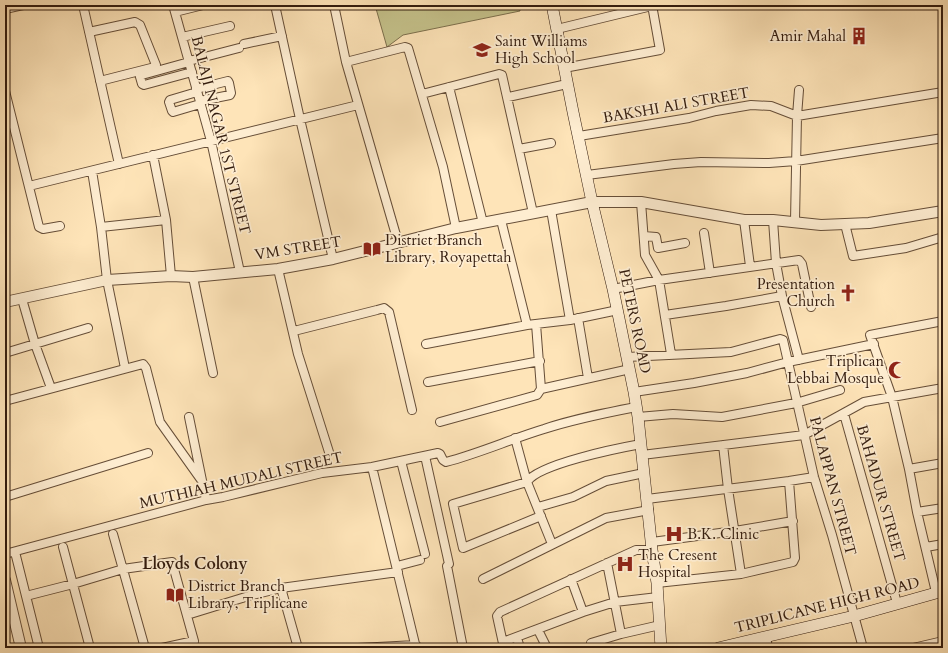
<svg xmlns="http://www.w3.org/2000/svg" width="948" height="653" viewBox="0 0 948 653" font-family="Cardo,serif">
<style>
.green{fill:#c5c28b;stroke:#7c6f4c}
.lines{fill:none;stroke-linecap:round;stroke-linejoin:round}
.minor-casing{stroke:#664e38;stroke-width:10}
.tertiary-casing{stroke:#664e38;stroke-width:12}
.secondary-casing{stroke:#331c0e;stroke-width:12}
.minor{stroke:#feedd1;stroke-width:8}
.tertiary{stroke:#feedd1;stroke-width:10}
.secondary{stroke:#feedd1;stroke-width:11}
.labels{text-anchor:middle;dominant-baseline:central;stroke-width:3.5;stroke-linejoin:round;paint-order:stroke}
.poi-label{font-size:15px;fill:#331c0e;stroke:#feedd1;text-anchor:start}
.street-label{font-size:15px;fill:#331c0e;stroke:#feedd1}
.neighbourhood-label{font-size:16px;font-weight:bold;fill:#331c0e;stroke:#feedd1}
</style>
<rect width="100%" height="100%" fill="#fee4b8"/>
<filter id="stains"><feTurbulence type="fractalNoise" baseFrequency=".005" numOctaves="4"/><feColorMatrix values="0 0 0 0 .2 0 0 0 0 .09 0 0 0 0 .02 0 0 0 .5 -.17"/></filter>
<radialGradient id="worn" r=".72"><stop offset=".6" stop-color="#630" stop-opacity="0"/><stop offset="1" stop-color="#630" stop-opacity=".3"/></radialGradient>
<path class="green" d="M375,5H519L520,11L403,35L387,47Z"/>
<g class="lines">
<g class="minor-casing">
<path id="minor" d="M83,5L119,164
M173,5L211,141L240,272
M275,5L300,119L333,259
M334,5L346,62L398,242
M5,9L23,5
M175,12L203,5
M557,29L656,5
M89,32L135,22L140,25L156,65L155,67L100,81
M182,37L230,26
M244,44L282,36
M189,61L239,48
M189,62L142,75L140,77L142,84L144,85L192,72
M346,62L405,47L408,48L443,167L456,228
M564,68L660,50L652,5
M449,87L483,223
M196,89L228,81L229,83L231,93L230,95L200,101
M5,91L39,227L43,229L60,226
M197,92L170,100L169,102L172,111L173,112L200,104
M422,94L499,74L502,75L533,213
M508,97L567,84
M579,136L689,118L716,111L751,105L771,106L797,116L943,92
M519,149L551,143
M153,155L166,220L171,276
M92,171L101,227L107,280L125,368
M587,175L674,164L701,162L769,163L796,161L943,138
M29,186L358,105
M641,202L645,255L659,280L671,354
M551,210L570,320
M501,220L527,325
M744,220L750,266
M773,220L776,263L782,296L799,360
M795,221L797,116L799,90
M845,224L853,256L906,248L943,237
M101,227L166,220
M704,233L710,273
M644,236L656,237L658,248L685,243
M278,269L298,354L329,452
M193,277L213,373
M613,289L659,280L799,260L802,264L811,307
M22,299L35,344L51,388
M665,315L726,306L782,296
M578,318L588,378
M536,324L541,389
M294,331L377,310L384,308L389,312L412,410
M426,344L527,325L570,320L618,310
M5,353L88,328
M627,357L731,352L780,339L783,340L814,477L832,535L863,648
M428,382L540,361
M634,392L694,383L747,373L788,362L874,344
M5,401L143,364L146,368L160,422L202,481
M844,414L897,603
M189,417L206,500
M638,417L673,414L722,417L796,403L840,390
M440,422L537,395L541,389L630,369
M515,438L527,482L552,544
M723,445L728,489L741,574
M642,455L804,435L864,402L943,388
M425,456L449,564L447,566L463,648
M401,461L425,554
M372,467L416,648
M909,469L943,463
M5,497L148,453
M647,499L789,481L814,477
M538,507L573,497L606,481L644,473
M917,512L943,508
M541,516L463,548L453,504L527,482C538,464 619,448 641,444
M113,534L145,648
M652,542L735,531L793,521
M63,547L90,648
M926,547L943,544
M15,552L39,648
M5,554L206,500L223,497L322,473L372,467L438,453L440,454L443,460L446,462C480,453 511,439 544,429C574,419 605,413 636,407
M607,563L621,634
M397,566L420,560
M483,579L606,518L649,510
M571,579L583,612
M657,583L741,574L793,562L795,558L789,481
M281,588L298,648
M936,592L917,512L909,469L892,397L870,335L943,321
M26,596L73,584L123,569L172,562L194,641L162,648
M187,615L252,595L281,588L398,572
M538,630L547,648
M766,637L768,648
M517,638L520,648
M503,642L583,612L615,602L658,597
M591,643L621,634L660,625
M358,648L416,645
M504,648L497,616L500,612L636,550H652
M913,648L943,641"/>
</g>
<g class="tertiary-casing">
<path id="tertiary" d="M5,302L107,280L171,276L193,277L278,269L333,259L456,228L592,202H641L744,220H773L821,225L869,223L943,211
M5,580L21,648"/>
</g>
<g class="secondary-casing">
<path id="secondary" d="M552,5L573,112L592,202L613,289L634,392L638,417L652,550L657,583L661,648
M718,648L854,616L943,591"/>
</g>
<use href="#minor" class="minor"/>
<use href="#tertiary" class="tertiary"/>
<use href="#secondary" class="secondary"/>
</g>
<defs>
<g id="building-bare" transform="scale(1.38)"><path d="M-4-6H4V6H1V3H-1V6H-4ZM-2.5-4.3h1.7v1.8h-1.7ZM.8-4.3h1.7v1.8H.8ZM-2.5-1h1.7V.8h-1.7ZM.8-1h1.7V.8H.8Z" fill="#8f2418" stroke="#feedd1" stroke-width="2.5" paint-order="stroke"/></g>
<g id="school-bare" transform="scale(1.38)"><path d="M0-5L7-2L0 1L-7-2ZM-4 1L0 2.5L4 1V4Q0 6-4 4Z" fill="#8f2418" stroke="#feedd1" stroke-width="2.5" paint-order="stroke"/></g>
<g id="library-bare" transform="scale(1.38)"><path d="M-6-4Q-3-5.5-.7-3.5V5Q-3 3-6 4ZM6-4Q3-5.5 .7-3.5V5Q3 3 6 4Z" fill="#8f2418" stroke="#feedd1" stroke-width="2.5" paint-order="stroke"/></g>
<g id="church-bare" transform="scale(1.38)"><path d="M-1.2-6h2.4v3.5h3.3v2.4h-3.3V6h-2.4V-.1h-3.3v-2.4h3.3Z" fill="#8f2418" stroke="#feedd1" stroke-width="2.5" paint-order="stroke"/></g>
<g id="mosque-bare" transform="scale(1.38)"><path d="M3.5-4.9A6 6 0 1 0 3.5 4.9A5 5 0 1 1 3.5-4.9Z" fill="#8f2418" stroke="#feedd1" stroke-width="2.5" paint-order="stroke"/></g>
<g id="hospital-bare" transform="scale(1.38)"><path d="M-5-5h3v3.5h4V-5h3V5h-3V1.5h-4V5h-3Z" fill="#8f2418" stroke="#feedd1" stroke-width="2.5" paint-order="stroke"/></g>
</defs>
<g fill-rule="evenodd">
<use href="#building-bare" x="859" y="36"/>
<use href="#school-bare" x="482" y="50"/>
<use href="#library-bare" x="372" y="249"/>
<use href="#church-bare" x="848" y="293"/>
<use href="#mosque-bare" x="897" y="370"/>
<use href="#hospital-bare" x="674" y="534"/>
<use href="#hospital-bare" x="625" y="564"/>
<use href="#library-bare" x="175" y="595"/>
</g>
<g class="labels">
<g class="poi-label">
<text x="846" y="36" text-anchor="end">Amir Mahal</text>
<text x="495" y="41">Saint Williams<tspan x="495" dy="17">High School</tspan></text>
<text x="385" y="240">District Branch<tspan x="385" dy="17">Library, Royapettah</tspan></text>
<text x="835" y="284" text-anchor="end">Presentation<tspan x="835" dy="17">Church</tspan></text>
<text x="884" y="361" text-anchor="end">Triplican<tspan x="884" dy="17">Lebbai Mosque</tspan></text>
<text x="687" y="534">B.K. Clinic</text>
<text x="638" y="555">The Cresent<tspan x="638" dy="17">Hospital</tspan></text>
<text x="188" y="586">District Branch<tspan x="188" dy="17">Library, Triplicane</tspan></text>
</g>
<g class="street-label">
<text transform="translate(676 105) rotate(-10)">BAKSHI ALI STREET</text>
<text transform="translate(221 135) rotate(76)">BALAJI NAGAR 1ST STREET</text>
<text transform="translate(298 248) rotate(-9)">VM STREET</text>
<text transform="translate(635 321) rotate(78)">PETERS ROAD</text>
<text transform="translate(241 480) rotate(-13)">MUTHIAH MUDALI STREET</text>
<text transform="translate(833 486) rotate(75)">PALAPPAN STREET</text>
<text transform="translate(881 493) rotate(74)">BAHADUR STREET</text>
<text transform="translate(827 605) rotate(-14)">TRIPLICANE HIGH ROAD</text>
</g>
<g class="neighbourhood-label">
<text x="195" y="564">Lloyds Colony</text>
</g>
</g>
<rect width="948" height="653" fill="none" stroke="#fee4b8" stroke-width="20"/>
<rect x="6" y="6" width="936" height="641" fill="none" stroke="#331c0e" stroke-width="2"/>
<rect x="10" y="10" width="928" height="633" fill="none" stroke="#331c0e"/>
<rect width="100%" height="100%" filter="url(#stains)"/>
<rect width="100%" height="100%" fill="url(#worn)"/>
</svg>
